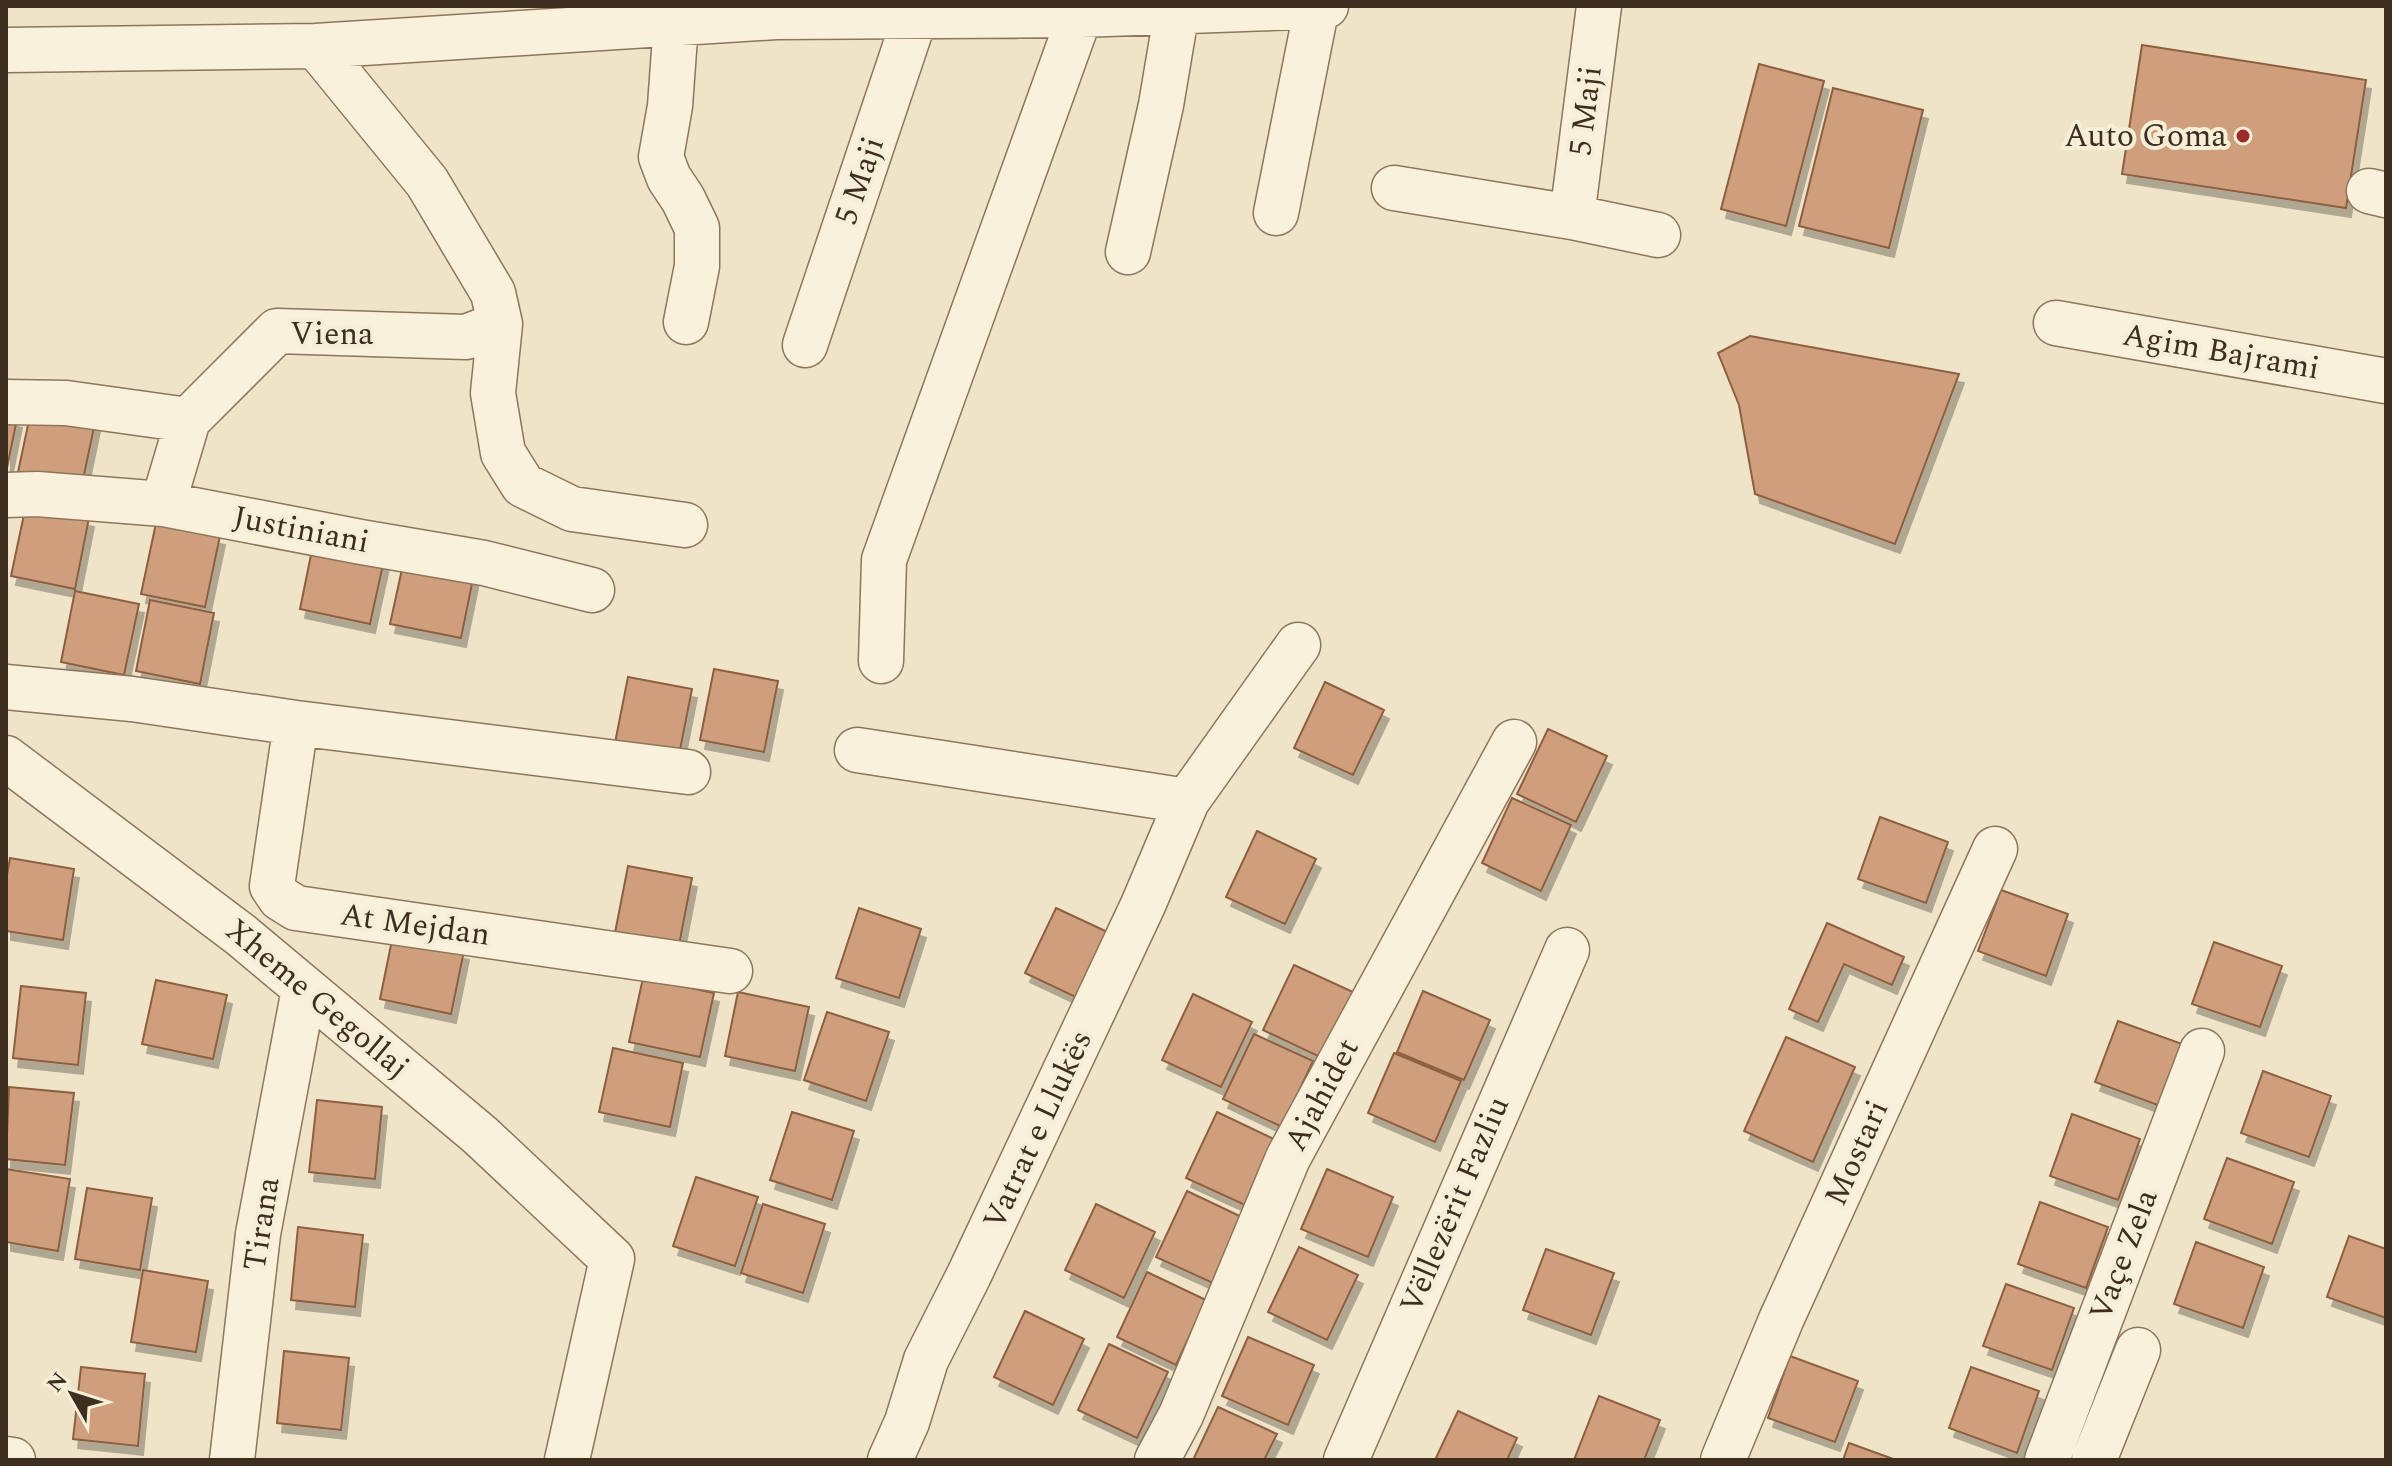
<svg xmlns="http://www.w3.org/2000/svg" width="2392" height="1466" viewBox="0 0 2392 1466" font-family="Spectral,serif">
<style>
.building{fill:#cf9f7d;stroke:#8d5f41;stroke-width:2;filter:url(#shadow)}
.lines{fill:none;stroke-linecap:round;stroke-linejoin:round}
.minor-casing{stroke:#8d765c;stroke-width:47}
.minor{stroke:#faf1dc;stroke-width:44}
.poi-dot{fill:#9e2a2b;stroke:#f7eed8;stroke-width:3}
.labels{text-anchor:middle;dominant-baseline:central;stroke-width:8;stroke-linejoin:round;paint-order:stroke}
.street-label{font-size:32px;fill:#3d2e20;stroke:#f7eed8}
.poi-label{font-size:32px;fill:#3d2e20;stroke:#f7eed8;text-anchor:end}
</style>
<defs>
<filter id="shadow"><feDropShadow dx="5" dy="9" stdDeviation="0" flood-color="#0004"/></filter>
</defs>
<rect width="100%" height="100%" fill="#f0e4c8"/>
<path class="building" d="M2142,45L2366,80L2346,208L2122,174Z
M1759,64L1824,81L1786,226L1721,209Z
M1833,88L1923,110L1889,248L1799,226Z
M1750,336L1959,374L1895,544L1755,494L1739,405L1718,353Z
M32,406L96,418L81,489L17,477Z
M6,416L17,419L6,473Z
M26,505L89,518L75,589L11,576Z
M156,523L220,536L205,607L141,594Z
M313,545L384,560L370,624L300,609Z
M404,560L474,574L461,638L390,624Z
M75,591L139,604L124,675L61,662Z
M150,600L214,613L200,684L136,671Z
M714,669L778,681L764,752L700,740Z
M628,677L692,689L678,760L614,748Z
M1325,682L1384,710L1353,775L1294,748Z
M1548,729L1607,756L1576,822L1517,794Z
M1512,798L1571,825L1541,891L1482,863Z
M1880,817L1948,842L1926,903L1858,879Z
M1257,831L1316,859L1285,924L1226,897Z
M10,858L74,869L63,940L6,931V880Z
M628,866L692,878L678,950L614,938Z
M2001,890L2068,914L2046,976L1978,951Z
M859,908L921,929L899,998L836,978Z
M1056,908L1114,935L1084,1001L1025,973Z
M1827,923L1904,957L1892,985L1844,964L1818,1022L1789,1009Z
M393,935L464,951L451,1014L380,999Z
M2214,942L2282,966L2260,1027L2192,1004Z
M1294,965L1353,992L1322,1058L1263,1030Z
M643,978L714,993L700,1057L629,1042Z
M156,980L227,995L213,1059L142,1044Z
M21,986L86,993L78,1065L13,1058Z
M1423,991L1490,1020L1464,1080L1397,1052Z
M738,992L809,1007L795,1071L725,1056Z
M1193,994L1252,1022L1221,1087L1162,1060Z
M827,1012L889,1032L866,1101L804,1080Z
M2118,1021L2185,1045L2163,1107L2095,1082Z
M1254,1034L1313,1061L1282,1127L1223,1099Z
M1786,1037L1855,1067L1813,1162L1744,1131Z
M613,1048L683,1063L670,1127L599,1112Z
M1394,1053L1461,1081L1435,1142L1368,1113Z
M2263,1071L2331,1096L2309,1157L2241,1133Z
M9,1087L74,1093L65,1165L6,1159Z
M317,1100L382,1107L375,1179L309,1172Z
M792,1112L854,1131L832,1200L770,1180Z
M1217,1112L1276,1140L1245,1205L1186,1178Z
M2072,1114L2140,1139L2118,1200L2050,1176Z
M2227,1158L2294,1182L2272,1244L2204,1219Z
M6,1169L70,1179L58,1251L6,1242Z
M1327,1169L1393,1197L1368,1257L1301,1229Z
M696,1177L758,1197L735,1266L673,1246Z
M87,1188L152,1198L140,1270L75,1259Z
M1187,1191L1246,1219L1215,1284L1156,1257Z
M2040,1202L2108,1227L2086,1288L2018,1264Z
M763,1204L825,1224L803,1293L741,1273Z
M1096,1204L1155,1232L1124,1298L1065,1270Z
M298,1227L363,1235L355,1307L291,1300Z
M2349,1236L2386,1249V1318L2327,1297Z
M2196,1242L2264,1267L2243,1328L2174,1304Z
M1299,1247L1358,1275L1327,1340L1268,1312Z
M1546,1249L1614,1273L1591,1335L1523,1310Z
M143,1270L208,1281L196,1352L131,1342Z
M1147,1272L1206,1300L1176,1365L1117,1337Z
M2006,1284L2074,1308L2052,1370L1983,1346Z
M1025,1311L1084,1339L1053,1405L994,1377Z
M1248,1337L1314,1365L1288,1425L1222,1396Z
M1109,1344L1168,1372L1137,1438L1078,1410Z
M284,1351L349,1358L341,1430L277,1423Z
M1790,1356L1858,1381L1835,1442L1768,1418Z
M81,1367L145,1374L138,1446L73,1439Z
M1971,1367L2039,1391L2017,1453L1949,1428Z
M1599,1396L1660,1420L1644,1460H1574Z
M1218,1407L1277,1434L1264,1460H1193Z
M1458,1411L1517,1438L1507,1460H1435Z
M1849,1443L1896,1460H1843Z"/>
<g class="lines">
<g class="minor-casing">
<path id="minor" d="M676,23L670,106L661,157L669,178L683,199L697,228V266L686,322
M316,46L427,182L493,293L500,324L493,393L503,453L523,485L572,509L685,525
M6,50L316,46L776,17L1080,15L1326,6
M1394,188L1572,217L1658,235
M2369,191L2386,195
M1276,213L1317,6
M1572,217L1599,6
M1128,252L1161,105L1177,10
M2056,323L2386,381
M805,345L915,17
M6,402L66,403L188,420
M6,495L37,494L163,504L361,542L484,563L592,590
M163,504L188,420L277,331L466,337L500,324
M881,661L884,560L1080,15
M6,687L132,699L296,723L688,772
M296,723L272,886L280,898L296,908L730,971
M857,750L1187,801
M6,758L241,935L480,1135L612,1259L567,1460
M6,1459L13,1460
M232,1460L258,1234L304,989
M890,1460L907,1422L926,1360L969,1275L1143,905L1187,801L1298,645
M1157,1460L1181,1415L1288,1158L1514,742
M1346,1460L1567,950
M1723,1460L1781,1320L1995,849
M2047,1460L2202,1051
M2094,1460L2138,1350"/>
</g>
<use href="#minor" class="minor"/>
</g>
<circle class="poi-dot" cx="2243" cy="136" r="8"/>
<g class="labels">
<g class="street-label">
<text transform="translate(1586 111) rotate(-83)">5 Maji</text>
<text transform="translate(860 181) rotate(-71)">5 Maji</text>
<text x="332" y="334">Viena</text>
<text transform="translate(2221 352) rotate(10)">Agim Bajrami</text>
<text transform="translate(301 530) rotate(11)">Justiniani</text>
<text transform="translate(415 925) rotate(8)">At Mejdan</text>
<text transform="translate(317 999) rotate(40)">Xheme Gegollaj</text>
<text transform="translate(1322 1095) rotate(-62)">Ajahidet</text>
<text transform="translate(1038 1130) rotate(-65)">Vatrat e Llukës</text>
<text transform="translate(1857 1153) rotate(-66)">Mostari</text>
<text transform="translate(1455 1205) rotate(-67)">Vëllezërit Fazliu</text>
<text transform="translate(262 1224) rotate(-81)">Tirana</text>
<text transform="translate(2124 1255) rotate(-69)">Vaçe Zela</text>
</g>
<g class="poi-label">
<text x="2227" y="136">Auto Goma</text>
</g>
</g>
<rect width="2392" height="1466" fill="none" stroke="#3d2e20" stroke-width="16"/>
<g transform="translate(72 1394) rotate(309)" stroke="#f7eed8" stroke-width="6" paint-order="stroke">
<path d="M0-6L14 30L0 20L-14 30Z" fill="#3d2e20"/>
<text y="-12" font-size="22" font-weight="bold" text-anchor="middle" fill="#3d2e20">N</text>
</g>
</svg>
